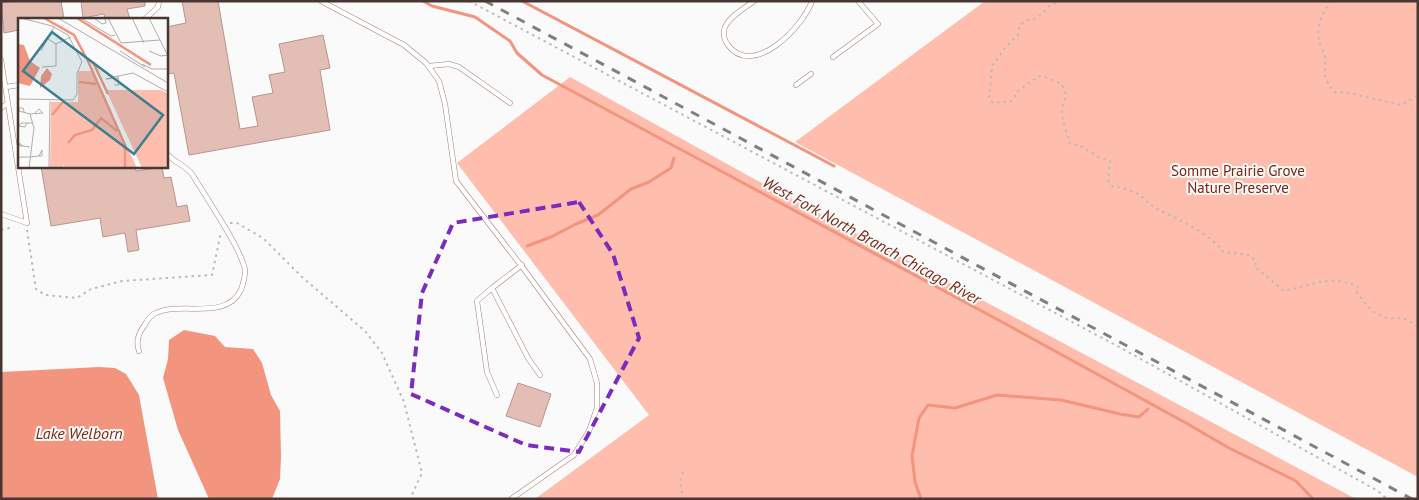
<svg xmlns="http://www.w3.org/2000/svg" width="1419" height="500" viewBox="0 0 1419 500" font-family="'PT Sans',sans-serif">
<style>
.green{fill:#febdad}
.water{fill:#f2947e}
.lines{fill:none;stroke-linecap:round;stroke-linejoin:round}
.stream{stroke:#f2947e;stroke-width:3}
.building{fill:#e3beb5;stroke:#b8958c}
.lane-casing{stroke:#a48279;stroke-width:5.5}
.path{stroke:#bfbab9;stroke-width:2;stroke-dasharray:2.5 4;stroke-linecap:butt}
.lane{stroke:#fff;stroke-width:4.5}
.rail{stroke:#877e7b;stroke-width:3;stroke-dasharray:9 9;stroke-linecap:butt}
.marked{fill:none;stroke:#7b2cbf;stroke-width:4;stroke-dasharray:10 6;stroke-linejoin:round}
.labels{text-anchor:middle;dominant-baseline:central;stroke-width:4;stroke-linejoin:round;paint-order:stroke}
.park-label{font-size:15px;fill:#782512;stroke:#fafafa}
.water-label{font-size:16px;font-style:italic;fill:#7c2916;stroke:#fafafa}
.inset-river{fill:none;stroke:#f2947e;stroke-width:2.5}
.inset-road{fill:none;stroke:#b2acaa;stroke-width:1}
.view{fill:#3c808f;fill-opacity:0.15;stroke:#3c808f;stroke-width:2.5}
.inset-edge{fill:none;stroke:#463733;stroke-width:2.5}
</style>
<rect width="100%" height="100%" fill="#fafafa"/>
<path class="green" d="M985,1H1418V477L795,142Z
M570,77L747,175L1356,499H535L649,415L457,163Z"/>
<path class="water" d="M184,330L215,336L225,347L253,349L262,363L271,395L280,411L281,457L280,479L272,499H209L178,430L163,378L168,359L169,340Z
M99,367L115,368L126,374L139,395L158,499H1V372Z"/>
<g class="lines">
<path class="stream" d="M423,1L432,6L475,17L510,41L517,53L542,75L1004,323L1186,423L1229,448L1296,481L1313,499
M522,1L834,166
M527,246L551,237L576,224L598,215L631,189L649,182L671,168L674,158
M921,499L915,482L912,456L919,418L928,405L955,408L997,395L1061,400L1120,414L1139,417L1148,409"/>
</g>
<path class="building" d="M13,1H61L64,19H19V30L4,33L1,3Z
M81,1H145V6L127,9L130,19H105L104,14L83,18Z
M182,1H218L240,129L258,126L252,97L273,93L269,75L285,72L279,44L323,35L330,68L320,70L330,130L189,155L174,73L166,74V27L186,23Z
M41,166H135L136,171L162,167L164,178L171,177L177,207L187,205L190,221L136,230L139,250L128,252L125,233L103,237L100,218L51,226Z
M518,383L551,394L540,427L506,416Z"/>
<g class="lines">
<g class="lane-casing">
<path id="lane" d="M321,1L404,45L426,63L439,81L445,104L456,181L523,268L590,359L597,383V408L589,431L574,455L511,499
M754,1C745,8 730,16 725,27C723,33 724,40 728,45C753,79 803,27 812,1
M145,19L158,7L159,1
M833,57L878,24L858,1
M1,60L27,223L1,214
M429,66L449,64L459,67L510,103
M796,85L811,74
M6,87L19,85
M1,108L8,103
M522,265L492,288L528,358L540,375
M492,288L477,301L487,372L497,395
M139,351C136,343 138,334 144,326C147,321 150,315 156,313C182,301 226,321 241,290C243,284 245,278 245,271C244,253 204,194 192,174C185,165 173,162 166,153"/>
</g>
<path class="path" d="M469,1L1121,348L1378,491L1387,499
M1062,1L1050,5L1043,13L1034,19L1025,21L1020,25L1018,35L1005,48L992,66L989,98L993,103L1012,101L1018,91L1039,76C1051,79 1068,82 1065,98C1064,102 1062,106 1062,110C1062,122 1067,133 1070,144L1079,145L1099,157L1110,161L1108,180L1112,186C1120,187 1130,190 1138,194C1145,198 1150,206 1159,210C1177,218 1212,235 1223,252L1250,255L1256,262L1255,267L1284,291C1309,286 1333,273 1358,287L1356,291C1364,303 1373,315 1388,318C1393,319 1399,317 1404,319C1408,320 1413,324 1418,326
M1077,1H1078
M1331,1C1322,13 1316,26 1319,41C1320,46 1324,52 1325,56C1326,73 1322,77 1334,92L1349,93L1401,105L1418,95
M230,223H237L263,238L302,277L365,331L382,353L404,402L422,473L410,499
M1,230L14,227
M27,230L36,289L45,295L77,298L91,289L122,281L212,275L221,232
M683,472L680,481L683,499"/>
<use href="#lane" class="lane"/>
<path class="rail" d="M485,1L1412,499"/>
</g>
<path class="marked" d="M579,202L613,254L639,338L579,452L526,445L411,394L422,293L453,223Z"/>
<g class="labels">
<g class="park-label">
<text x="1238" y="170">Somme Prairie Grove<tspan x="1238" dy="17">Nature Preserve</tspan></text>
</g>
<g class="water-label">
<text transform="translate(872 240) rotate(29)">West Fork North Branch Chicago River</text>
<text x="79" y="433">Lake Welborn</text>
</g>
</g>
<g transform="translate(18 18)">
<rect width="150" height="150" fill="#fafafa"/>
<path d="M60,53H74L119,150H46V145L45,150H32L33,84H60ZM88,72H143L150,76V150H124Z" fill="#febdad"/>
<path d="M0,26L6,27L12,43L22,50L12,68L0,65ZM29,50L34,56L32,62L22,70L23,58Z" fill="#f2947e"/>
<path class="inset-river" d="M26,0L56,17L70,43L107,127V150M59,0L133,47M75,44L90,76M61,64L78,66M34,97L45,84M50,125L57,117L74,112L83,100L99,113"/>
<path class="inset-road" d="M40,0L150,65M63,0L93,18L97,17M76,0L84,6L88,5L87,0M90,0L103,25L142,22M114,0L126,25M131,0L150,38M38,26L53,19M23,33L36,9M102,33L127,49M131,33L143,38L150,37M124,46L134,51H150M24,49L38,48V26L30,21M100,58L88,61L101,60M96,67H101L100,58L115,55L150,74M0,81L55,82L59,76V55L64,44L50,17L34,8L3,0M6,94L5,90H1V93L12,96M12,96L25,95L21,91L17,95M9,105L7,109L1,108L3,105H15M5,128L1,125L2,128H5L12,129M0,141L2,139H11L21,138H24V132L21,138M11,150L16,110L12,96M31,150L32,83"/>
<path class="view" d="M34,14L145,97L116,136L5,53Z"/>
<rect width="150" height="150" class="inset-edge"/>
</g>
<rect width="1419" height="500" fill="none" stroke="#463733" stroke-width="5"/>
</svg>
